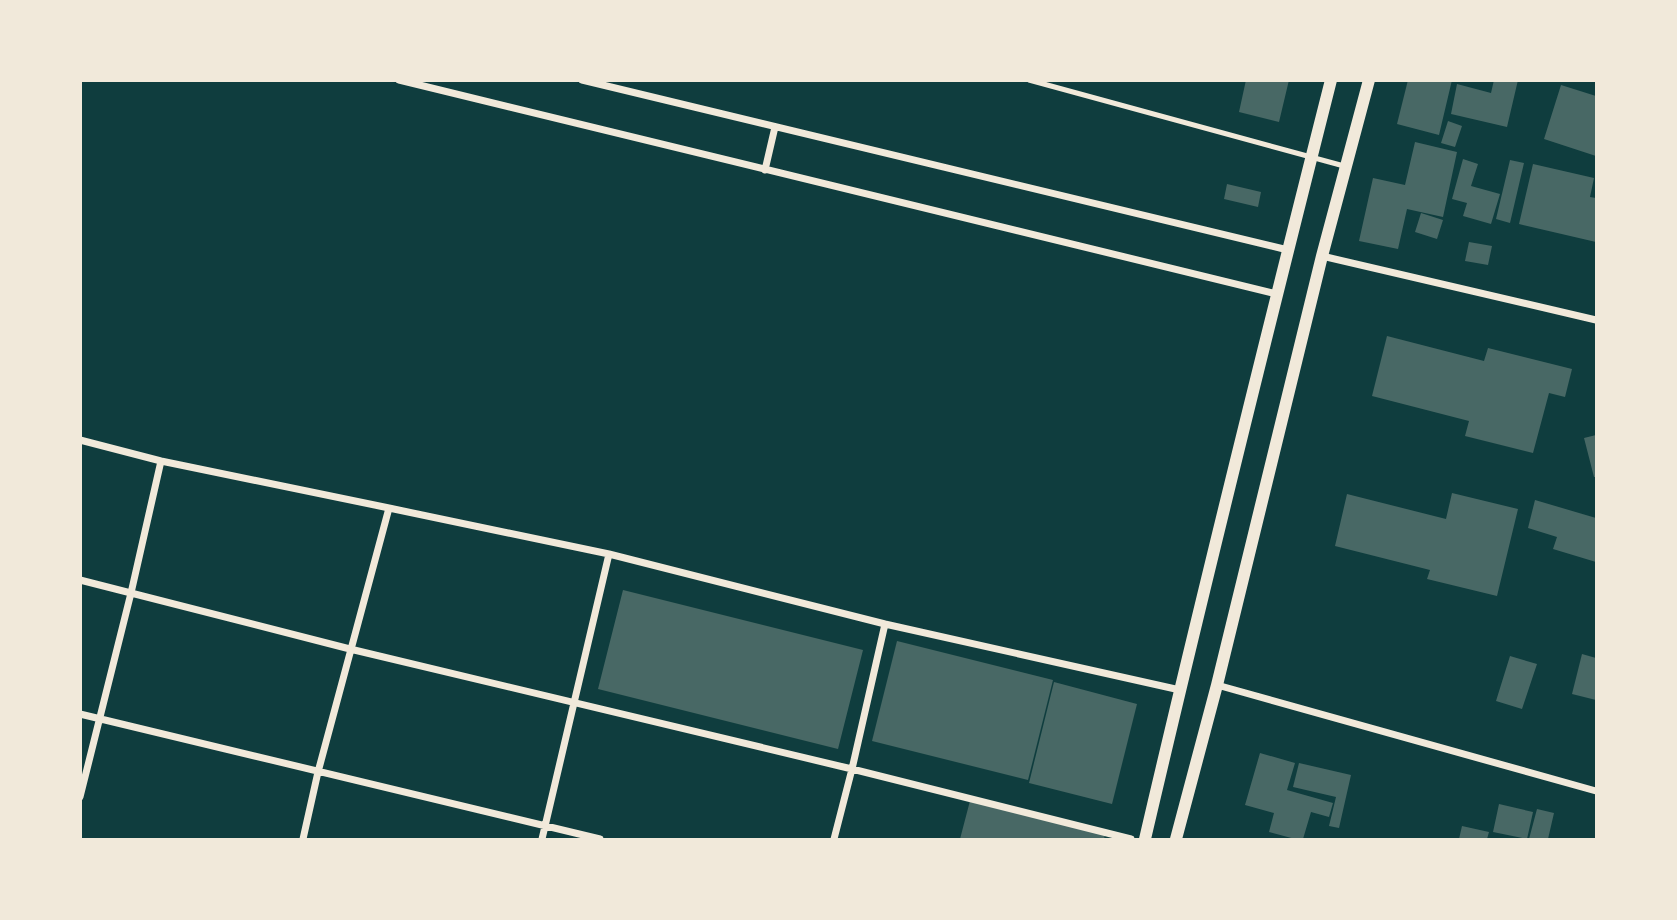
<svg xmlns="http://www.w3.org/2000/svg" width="1677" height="920" viewBox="0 0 1677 920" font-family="Mulish,sans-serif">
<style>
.building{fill:#486865}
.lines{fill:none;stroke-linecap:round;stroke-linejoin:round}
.service{stroke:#f1e9da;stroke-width:5}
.minor{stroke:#f1e9da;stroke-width:7}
.tertiary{stroke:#f1e9da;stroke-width:12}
</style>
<rect width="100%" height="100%" fill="#0f3d3e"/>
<path class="building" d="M1246,80H1289L1279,122L1239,112Z
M1408,80H1452L1439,135L1397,124Z
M1494,80H1518L1507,127L1451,114L1457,84L1491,93Z
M1561,85L1596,96V156L1544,139Z
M1448,121L1462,126L1455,147L1441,143Z
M1415,142L1457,152L1443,217L1407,209L1398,249L1359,241L1373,178L1405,185Z
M1463,159L1478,164L1471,186L1500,194L1491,224L1463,216L1467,203L1452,199Z
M1510,160L1524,163L1510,223L1496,219Z
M1533,164L1594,178L1590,197L1596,198V242L1519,224Z
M1227,184L1261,192L1258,207L1224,199Z
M1421,213L1443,220L1437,239L1415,232Z
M1469,242L1492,246L1488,265L1465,261Z
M1387,336L1484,361L1488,348L1572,369L1565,397L1549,393L1533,453L1465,436L1469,421L1372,396Z
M1596,435V477H1594L1584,438Z
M1452,493L1518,509L1497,596L1427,579L1430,570L1335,546L1347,494L1446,519Z
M1535,500L1596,518V562L1553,549L1557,537L1528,528Z
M623,590L863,650L838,749L598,689Z
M897,641L1053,680L1028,780L872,741Z
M1582,654L1596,658V700L1572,694Z
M1510,656L1537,664L1522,709L1496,701Z
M1054,682L1137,704L1112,804L1029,783Z
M1260,753L1295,763L1287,790L1333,803L1329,817L1311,812L1303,839H1295L1269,832L1274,813L1245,805Z
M1299,763L1351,775L1339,828L1329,826L1336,797L1293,787Z
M971,797L1106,831L1104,839H960Z
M1499,804L1533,812L1527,839L1493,832Z
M1537,809L1554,813L1548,839H1529Z
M1462,826L1489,832L1487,839H1459Z"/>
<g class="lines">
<path class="service" d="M1029,80L1344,166"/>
<path class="minor" d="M399,80L1277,294
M582,80L1288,250
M765,170L775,127
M1322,256L1596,320
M80,440L161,461L389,508
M80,580L350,649L852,769L1131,839
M1217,685L1596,791
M80,714L600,839
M80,797L131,593L161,461
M303,839L318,772L389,508L609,554L885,624L1180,690
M542,839L609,554
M834,839L852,769L885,624"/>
<path class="tertiary" d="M1145,839C1204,586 1267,333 1331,80
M1176,839L1217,685L1322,256L1369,80"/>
</g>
<rect width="1677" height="920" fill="none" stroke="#f1e9da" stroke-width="164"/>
</svg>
